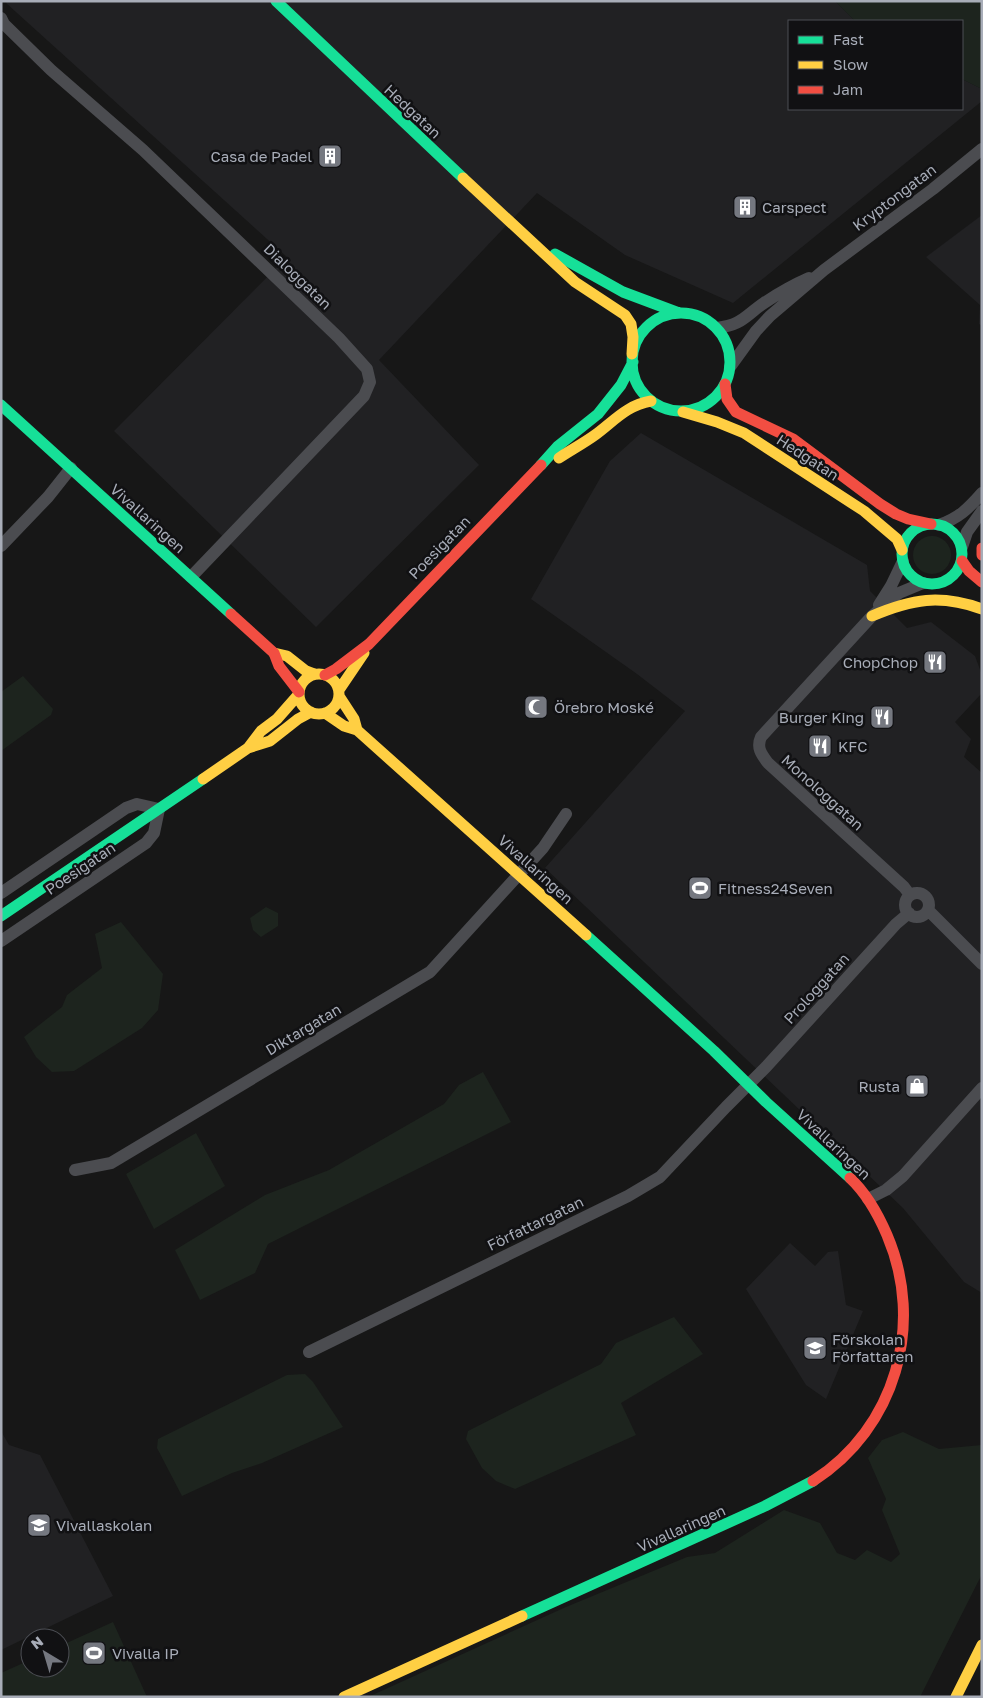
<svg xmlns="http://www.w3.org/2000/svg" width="983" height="1698" viewBox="0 0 983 1698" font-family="'Golos Text',sans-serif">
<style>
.built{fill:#212123}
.green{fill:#1d241e}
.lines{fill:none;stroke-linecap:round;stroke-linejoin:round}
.street{stroke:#4b4c50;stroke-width:12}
.fast{stroke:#16e098;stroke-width:11}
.slow{stroke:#ffcf43;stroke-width:11}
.jam{stroke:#f24e42;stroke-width:11}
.labels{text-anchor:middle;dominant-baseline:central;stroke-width:5;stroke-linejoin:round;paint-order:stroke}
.street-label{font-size:15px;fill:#a8adb8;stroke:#111113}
.poi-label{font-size:15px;fill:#a8adb8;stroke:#111113;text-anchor:start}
</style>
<rect width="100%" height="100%" fill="#171717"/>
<path class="built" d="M7,1H835L855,21H789V109H962V79L982,89V101L733,303L625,255L537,193L379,360L479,465L316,627L114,431L287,257L6,3Z
M982,215V326L979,324L980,305L926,257Z
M641,433L867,565L870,591L907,628L931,622L975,656L982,675V693L955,722L971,739L964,757L982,773V1293L964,1282L903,1208L545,868L685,711L637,674L531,599L610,461Z
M790,1243L815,1266L828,1252L838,1251L846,1305L863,1311L826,1399L806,1385L746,1289Z
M1,1431L9,1445L40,1455L113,1596L1,1650Z"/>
<path class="green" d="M835,1H982V89L962,79V21H855Z
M913 555a19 19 0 1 1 38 0a19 19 0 1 1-38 0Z
M23,676L53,709L51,715L1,751V692Z
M266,907L278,913V926L261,937L253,930L250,918Z
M121,922L163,974L158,1010L142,1028L74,1071L52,1072L36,1057L24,1037L62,1007L67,995L102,968L95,934Z
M483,1072L511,1122L268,1244L255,1273L200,1300L175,1250L265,1195L329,1170L444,1104L459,1085Z
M196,1133L225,1186L154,1229L126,1174Z
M674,1317L703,1354L621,1403L636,1435L515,1489L496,1481L482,1468L466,1439L468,1431L601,1364L616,1343Z
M305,1374L313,1382L343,1427L262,1463L232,1473L182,1496L157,1448L158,1439L287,1375Z
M903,1432L939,1449L982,1445V1574L920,1697H368L566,1607L687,1557L715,1553L784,1510L820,1523L837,1553L855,1560L867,1550L891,1562L900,1554L882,1510L886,1499L868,1458L882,1440Z
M113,1622L147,1697H1V1673L30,1660V1668H60V1646Z"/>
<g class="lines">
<path class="street" d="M1,18L4,24L51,70L143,150L339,338L367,369L370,382L364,396L191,577
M717,328C742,325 745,316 764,303C779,293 793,285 809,278
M730,367L756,331L770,316L824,270L933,189L982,149
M939,525C959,518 968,509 982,493
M1,546L48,497L71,468
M962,547L967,532L982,511
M879,605L891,586L903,561
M905 905a12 12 0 1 1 24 0a12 12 0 1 1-24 0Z
M1,893L126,808L137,804L159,809L154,833L146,843L1,941
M910,895L904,887L768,763C762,755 756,748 761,737L872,616L899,593L923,583
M928,910L982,964
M75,1170L111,1163L430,972L543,848L566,814
M868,1199L886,1190L903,1176L982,1088
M309,1352L628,1196L660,1177L726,1107L766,1067L896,924L909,913"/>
<path class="fast" d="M276,1L463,178
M555,254L623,292L679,313
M632 362a49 49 0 1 1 98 0a49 49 0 1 1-98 0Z
M1,405L231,614
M541,465L558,446L598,414L621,385L633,362
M902 554a30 30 0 1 1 60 0a30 30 0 1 1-60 0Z
M1,916L203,779
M586,935L714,1051L766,1102L850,1178
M522,1616L765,1506L813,1481"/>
<path class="slow" d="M463,178L575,282L625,315L631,324L633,337L632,354
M683,412L717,422L744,433L864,511L897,539L902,550
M559,458C571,450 584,443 595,435C614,421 627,405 651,401
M872,616C912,599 940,594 982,609
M274,653L287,656L306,671L314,674
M299 694a20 20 0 1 1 40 0a20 20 0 1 1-40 0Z
M339,690L364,653
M339,696L354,719L357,730
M325,713L344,726L357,730L586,935
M248,748L261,731L277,719L299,694
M203,779L248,748L270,741L298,719L311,712
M344,1697L522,1616
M956,1697L982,1645"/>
<path class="jam" d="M725,384L727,399L736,412L793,439L880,504L896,514L908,519L931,524
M982,548V555
M962,561L969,571L982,582
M231,614L274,653L279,666L299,692
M325,675L336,669L369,644L541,465
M813,1481C896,1428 925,1324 887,1235C878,1214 866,1193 850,1178"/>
</g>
<defs>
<g id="building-square" transform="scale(1.25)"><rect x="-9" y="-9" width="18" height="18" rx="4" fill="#757880" stroke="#111113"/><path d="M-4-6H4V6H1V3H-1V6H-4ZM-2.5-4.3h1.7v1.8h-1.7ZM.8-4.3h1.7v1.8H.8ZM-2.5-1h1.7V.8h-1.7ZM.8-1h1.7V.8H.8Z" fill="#fff"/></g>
<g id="restaurant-square" transform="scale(1.25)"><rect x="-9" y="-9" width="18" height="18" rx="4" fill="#757880" stroke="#111113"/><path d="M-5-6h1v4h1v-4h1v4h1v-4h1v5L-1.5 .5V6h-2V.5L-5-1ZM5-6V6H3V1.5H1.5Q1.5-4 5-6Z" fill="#fff"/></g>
<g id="mosque-square" transform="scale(1.25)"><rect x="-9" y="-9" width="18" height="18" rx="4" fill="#757880" stroke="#111113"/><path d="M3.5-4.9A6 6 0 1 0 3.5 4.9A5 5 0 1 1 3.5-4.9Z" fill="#fff"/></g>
<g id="stadium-square" transform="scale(1.25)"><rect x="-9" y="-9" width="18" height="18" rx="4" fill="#757880" stroke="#111113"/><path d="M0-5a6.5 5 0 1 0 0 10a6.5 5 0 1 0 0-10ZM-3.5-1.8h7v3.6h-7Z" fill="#fff"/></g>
<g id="shop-square" transform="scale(1.25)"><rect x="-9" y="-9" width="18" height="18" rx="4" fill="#757880" stroke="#111113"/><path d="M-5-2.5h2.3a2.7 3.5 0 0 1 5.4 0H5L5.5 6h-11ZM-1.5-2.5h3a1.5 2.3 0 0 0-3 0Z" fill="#fff"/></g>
<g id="school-square" transform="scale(1.25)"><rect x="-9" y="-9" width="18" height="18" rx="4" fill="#757880" stroke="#111113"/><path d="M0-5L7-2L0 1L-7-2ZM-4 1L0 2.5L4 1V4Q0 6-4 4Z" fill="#fff"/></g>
</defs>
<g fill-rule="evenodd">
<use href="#building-square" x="330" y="156"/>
<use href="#building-square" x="745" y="207"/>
<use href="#restaurant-square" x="935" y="662"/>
<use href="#mosque-square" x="536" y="707"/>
<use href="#restaurant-square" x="882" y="717"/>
<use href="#restaurant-square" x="820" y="746"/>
<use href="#stadium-square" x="700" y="888"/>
<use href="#shop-square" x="917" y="1086"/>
<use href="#school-square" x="815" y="1348"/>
<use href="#school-square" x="39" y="1525"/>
<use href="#stadium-square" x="94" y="1653"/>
</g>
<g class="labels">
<g class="street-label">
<text transform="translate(413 111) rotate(43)">Hedgatan</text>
<text transform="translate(894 197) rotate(-37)">Kryptongatan</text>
<text transform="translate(298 276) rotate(44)">Dialoggatan</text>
<text transform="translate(808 457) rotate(33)">Hedgatan</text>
<text transform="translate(148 518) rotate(42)">Vivallaringen</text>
<text transform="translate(439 547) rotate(-46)">Poesigatan</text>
<text transform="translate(823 792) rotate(42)">Monologgatan</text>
<text transform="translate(80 868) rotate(-34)">Poesigatan</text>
<text transform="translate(536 869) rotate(42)">Vivallaringen</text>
<text transform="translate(816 988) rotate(-48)">Prologgatan</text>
<text transform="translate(303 1029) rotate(-31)">Diktargatan</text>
<text transform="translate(834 1144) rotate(43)">Vivallaringen</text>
<text transform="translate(535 1223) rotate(-26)">Författargatan</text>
<text transform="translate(681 1528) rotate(-24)">Vivallaringen</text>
</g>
<g class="poi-label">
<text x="312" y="156" text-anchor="end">Casa de Padel</text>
<text x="762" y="207">Carspect</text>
<text x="918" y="662" text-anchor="end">ChopChop</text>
<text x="554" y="707">Örebro Moské</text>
<text x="864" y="717" text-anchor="end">Burger King</text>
<text x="838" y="746">KFC</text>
<text x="718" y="888">Fitness24Seven</text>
<text x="900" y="1086" text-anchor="end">Rusta</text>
<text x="832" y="1339">Förskolan<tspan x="832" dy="17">Författaren</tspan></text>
<text x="56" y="1525">Vivallaskolan</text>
<text x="112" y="1653">Vivalla IP</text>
</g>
</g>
<rect width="983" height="1698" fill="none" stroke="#a8adb8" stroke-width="5"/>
<rect x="788" y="20" width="175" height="90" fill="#111113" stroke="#4d4f55"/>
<rect x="798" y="36" width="25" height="8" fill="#16e098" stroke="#4d4f55"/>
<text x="833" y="45" font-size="15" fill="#a8adb8">Fast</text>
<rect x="798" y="61" width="25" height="8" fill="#ffcf43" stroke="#4d4f55"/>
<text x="833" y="70" font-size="15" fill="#a8adb8">Slow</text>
<rect x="798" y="86" width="25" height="8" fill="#f24e42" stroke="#4d4f55"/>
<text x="833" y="95" font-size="15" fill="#a8adb8">Jam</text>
<g transform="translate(45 1653) rotate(322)"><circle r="24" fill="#111113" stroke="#4d4f55"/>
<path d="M0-4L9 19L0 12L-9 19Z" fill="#757880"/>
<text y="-8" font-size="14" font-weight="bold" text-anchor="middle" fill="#a8adb8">N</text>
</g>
</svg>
